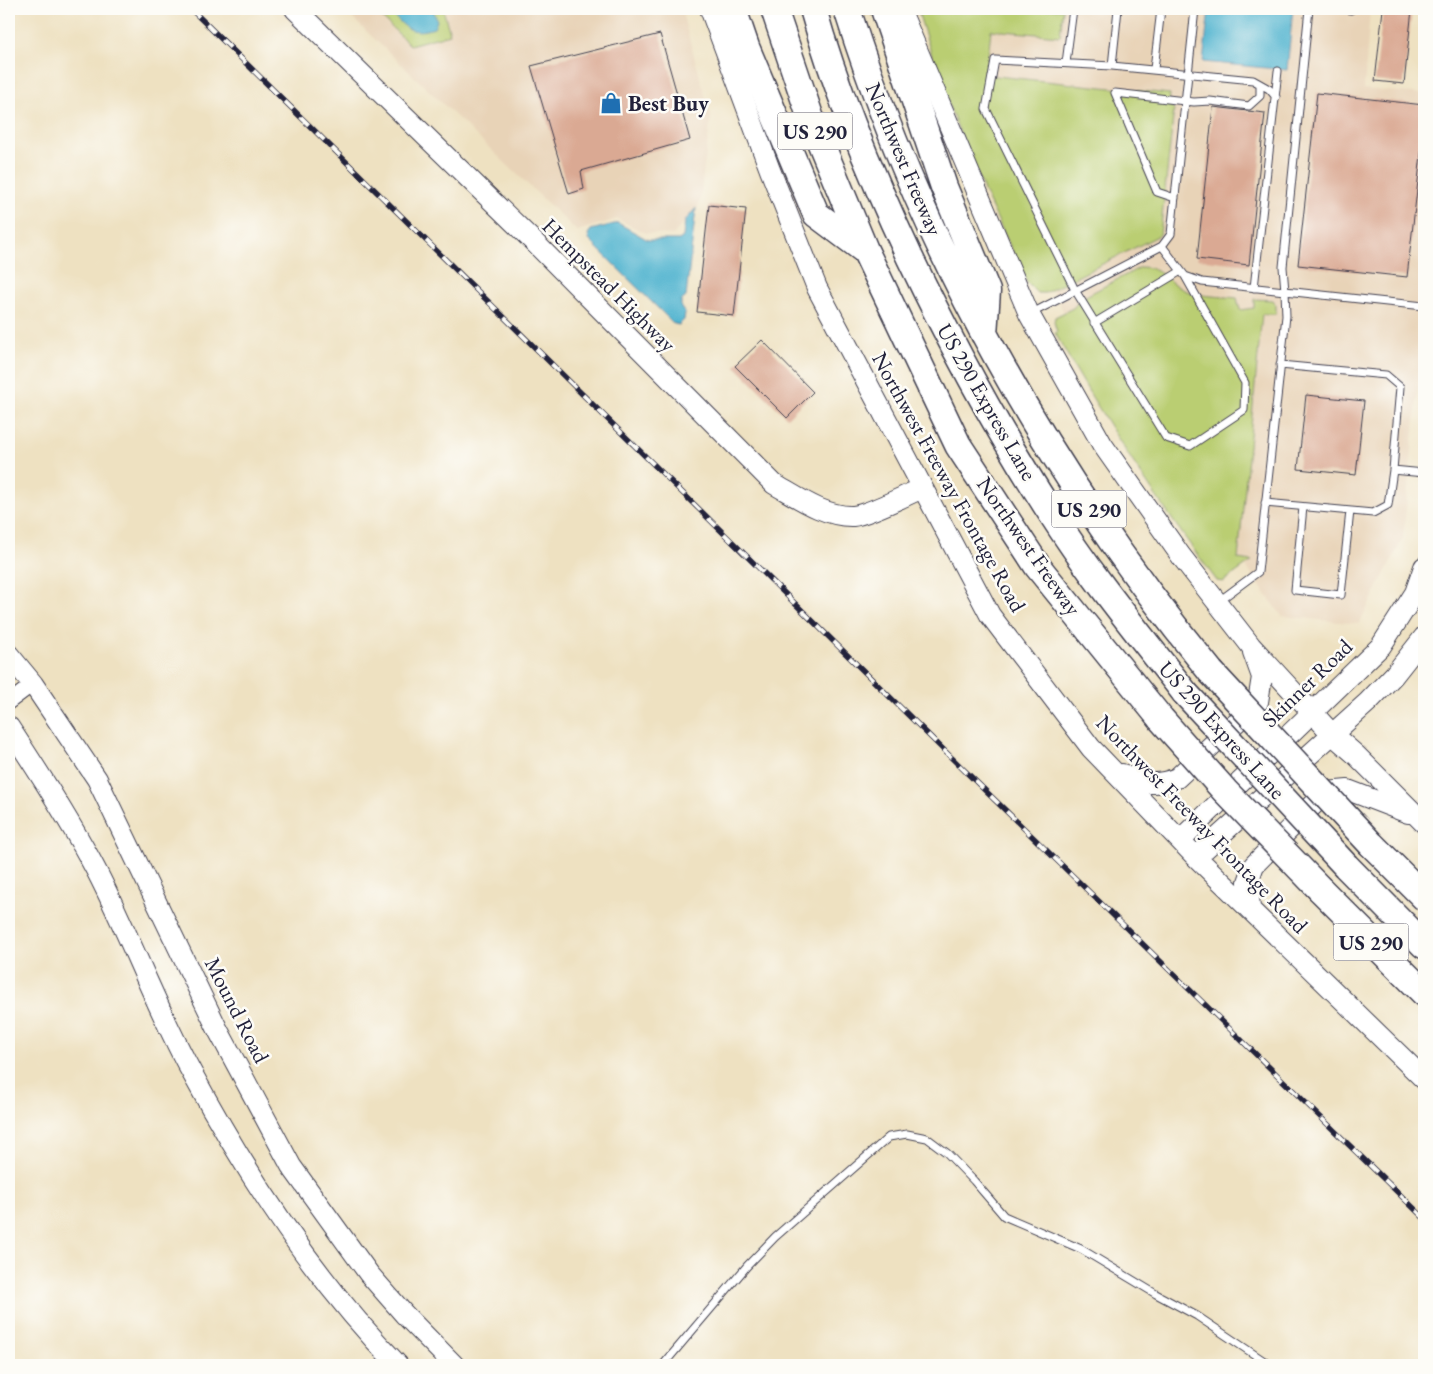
<svg xmlns="http://www.w3.org/2000/svg" width="1433" height="1374" viewBox="0 0 1433 1374" font-family="'EB Garamond',serif">
<style>
.built{fill:#e8d3b7}
.green{fill:#bace72;stroke:#6e7856}
.water{fill:#50b3cf;stroke:#396a85}
.building{fill:#daa993}
.lines{fill:none;stroke-linecap:round;stroke-linejoin:round}
.lane-casing{stroke:#413f4f;stroke-width:9}
.street-casing{stroke:#413f4f;stroke-width:16}
.secondary-casing{stroke:#413f4f;stroke-width:22}
.highway-casing{stroke:#413f4f;stroke-width:29}
.lane{stroke:#fff;stroke-width:7}
.street{stroke:#fff;stroke-width:14}
.secondary{stroke:#fff;stroke-width:20}
.highway{stroke:#fff;stroke-width:26}
.rail-casing{stroke:#22223b;stroke-width:5.5}
.rail{stroke:#fdfcf7;stroke-width:4;stroke-dasharray:11;stroke-linecap:butt}
.highway-bridge-casing{stroke:#413f4f;stroke-width:29;stroke-linecap:butt}
.highway-bridge{stroke:#fff;stroke-width:26}
.labels{text-anchor:middle;dominant-baseline:central;stroke-width:5;stroke-linejoin:round;paint-order:stroke}
.shield{fill:#fdfcf7;stroke:#646373;stroke-width:1}
.shield-label{font-size:21px;font-weight:bold;fill:#22223b}
.poi-label{font-size:22px;font-weight:bold;fill:#22223b;stroke:#fdfcf7;text-anchor:start}
.street-label{font-size:22px;fill:#22223b;stroke:#fdfcf7}
</style>
<rect width="100%" height="100%" fill="#fdfcf7"/>
<filter id="ink" filterUnits="userSpaceOnUse"><feTurbulence type="fractalNoise" baseFrequency=".02" numOctaves="2"/><feDisplacementMap in="SourceGraphic" scale="10" xChannelSelector="R" yChannelSelector="G"/><feConvolveMatrix kernelMatrix="1 2 1 2 8 2 1 2 1" color-interpolation-filters="sRGB"/></filter>
<filter id="wash" filterUnits="userSpaceOnUse"><feTurbulence type="fractalNoise" baseFrequency=".0096" numOctaves="4" result="noise"/><feDisplacementMap in="SourceGraphic" scale="20" xChannelSelector="R" yChannelSelector="G"/><feGaussianBlur stdDeviation="1.12" result="paint"/><feColorMatrix in="noise" values="0 0 0 0 0 0 0 0 0 0 0 0 0 0 0 0 0 1.4 0 .05"/><feComposite in="paint" operator="in"/></filter>
<g filter="url(#wash)">
<rect width="100%" height="100%" fill="#eee1c1"/>
<path class="built" d="M343,9H681L711,117L699,205L673,235L646,233L617,219L577,231Z
M993,9H1209L1204,62L1287,70L1293,9H1370L1364,89L1424,94V330L1403,538L1359,624L1282,616L1072,328L1006,199L979,133Z"/>
<path class="green" d="M373,9H443L450,34L410,45Z
M917,9H1063L1060,36L991,30L986,75L1170,94L1169,104L1174,109L1160,235L1045,293H1037L1028,284L984,191L946,99Z
M1141,267C1161,267 1166,281 1182,289C1197,297 1220,296 1237,298L1240,310L1254,308V299L1272,300L1276,305V314H1262L1238,559L1252,561L1223,582L1217,581C1157,501 1103,420 1055,333L1057,332L1054,322L1055,317L1073,308L1082,298Z"/>
<path class="water" d="M387,9H433L437,21L434,28C408,36 405,26 387,9Z
M1209,9H1293L1287,70L1203,62Z
M696,208L686,297L681,301V308L685,313L684,320L679,325L674,324L589,240L588,234L591,230L618,223L648,240H679L683,237L685,221Z"/>
<g id="blocks">
<path class="building" d="M1383,9H1412L1404,84L1375,81Z
M660,34L690,140L581,171L584,189L569,194L531,66Z
M1317,93L1424,105V128L1407,277L1298,265Z
M1213,107L1265,113L1249,265L1197,259Z
M709,205L746,209L734,316L697,312Z
M762,340L813,392L787,418L735,366Z
M1306,395L1364,401L1356,475L1298,469Z"/>
</g>
</g>
<g filter="url(#ink)">
<use href="#blocks" fill-opacity="0" stroke="#413f4f" stroke-width="1"/>
<g class="lines">
<g class="lane-casing">
<path id="lane" d="M1343,9L1351,10
M1066,63L1073,9
M1112,66L1118,9
M1154,69L1161,9
M1175,198L1157,192L1115,93L1194,102L1210,101L1249,106L1260,96V85
M1162,246L1171,234L1195,9
M1185,276L1245,383L1244,410L1190,446L1166,438L1075,290L986,109L995,60L1112,66L1253,80L1269,89L1276,97
M1254,288L1278,71
M1032,313L1162,246L1185,276L1202,282L1285,291L1283,267L1309,9
M1094,323L1181,271
M1280,365L1386,375L1400,387L1393,470L1424,473
M1265,503L1373,513L1388,505L1393,470
M1303,507L1295,590L1341,595L1350,511
M1219,601L1258,572L1286,316L1285,291L1424,306
M663,1365L747,1266L775,1237L889,1137L907,1134L927,1138L947,1153L974,1181L1004,1216L1081,1249L1156,1294L1197,1316L1270,1365"/>
</g>
<g class="street-casing">
<path id="street" d="M9,702L33,684"/>
</g>
<g class="secondary-casing">
<path id="secondary" d="M295,9L532,240L774,484C797,497 825,517 853,516C867,515 907,495 922,488
M710,9L770,170L817,288L990,615L1091,748L1196,857L1424,1079
M900,9L1029,314L1102,444L1181,556L1251,646L1333,735L1356,755L1424,823
M9,655L33,684L97,779L218,1030L291,1166L369,1274L404,1314L454,1365
M9,727C40,774 71,822 97,872C131,938 156,1008 192,1073C248,1177 315,1280 398,1365
M1122,774C1143,783 1154,787 1177,778L1258,702L1262,677L1253,652
M1180,840L1381,646L1415,593L1424,567
M1196,857L1368,702L1394,675L1424,637
M1250,909L1248,882L1254,865L1326,792L1348,790L1408,813"/>
</g>
<g class="highway-casing">
<path id="highway" d="M733,9L746,47L816,214L864,250
M774,9L812,122L865,250L958,445L1038,567L1161,719
M813,9C837,94 872,177 910,258C952,346 998,431 1051,513C1091,576 1139,634 1185,693
M847,9C923,251 1050,476 1211,672
M884,9L944,187L987,291L984,334
M1371,844L1424,897
M1346,866L1424,945
M1320,889L1424,993"/>
</g>
<use href="#lane" class="lane"/>
<use href="#street" class="street"/>
<use href="#secondary" class="secondary"/>
<use href="#highway" class="highway"/>
<g class="rail-casing">
<path id="rail" d="M191,9L962,768L1424,1218"/>
</g>
<use href="#rail" class="rail"/>
<g class="highway-bridge-casing">
<path id="highway-bridge" d="M1211,672L1371,844
M1185,693L1346,866
M1161,719L1225,791L1320,889"/>
</g>
<use href="#highway-bridge" class="highway-bridge"/>
</g>
</g>
<defs>
<g id="shop-bare" transform="scale(1.725)"><path d="M-5-2.5h2.3a2.7 3.5 0 0 1 5.4 0H5L5.5 6h-11ZM-1.5-2.5h3a1.5 2.3 0 0 0-3 0Z" fill="#1f6fb2" stroke="#fdfcf7" stroke-width="2.5" paint-order="stroke"/></g>
</defs>
<g fill-rule="evenodd">
<use href="#shop-bare" x="611" y="103"/>
</g>
<g class="labels">
<g class="shield">
<rect x="777.5" y="112.5" width="75" height="37" rx="4"/>
<rect x="1051.5" y="490.5" width="75" height="37" rx="4"/>
<rect x="1333.5" y="923.5" width="75" height="37" rx="4"/>
</g>
<g class="shield-label">
<text x="815" y="131">US 290</text>
<text x="1089" y="509">US 290</text>
<text x="1371" y="942">US 290</text>
</g>
<g class="poi-label">
<text x="628" y="103">Best Buy</text>
</g>
<g class="street-label">
<text transform="translate(904 159) rotate(67)">Northwest Freeway</text>
<text transform="translate(609 285) rotate(45)">Hempstead Highway</text>
<text transform="translate(987 402) rotate(60)">US 290 Express Lane</text>
<text transform="translate(949 482) rotate(61)">Northwest Freeway Frontage Road</text>
<text transform="translate(1029 546) rotate(55)">Northwest Freeway</text>
<text transform="translate(1307 683) rotate(-44)">Skinner Road</text>
<text transform="translate(1222 730) rotate(48)">US 290 Express Lane</text>
<text transform="translate(1202 824) rotate(46)">Northwest Freeway Frontage Road</text>
<text transform="translate(237 1010) rotate(63)">Mound Road</text>
</g>
</g>
<rect width="1433" height="1374" fill="none" stroke="#fdfcf7" stroke-width="30"/>
</svg>
